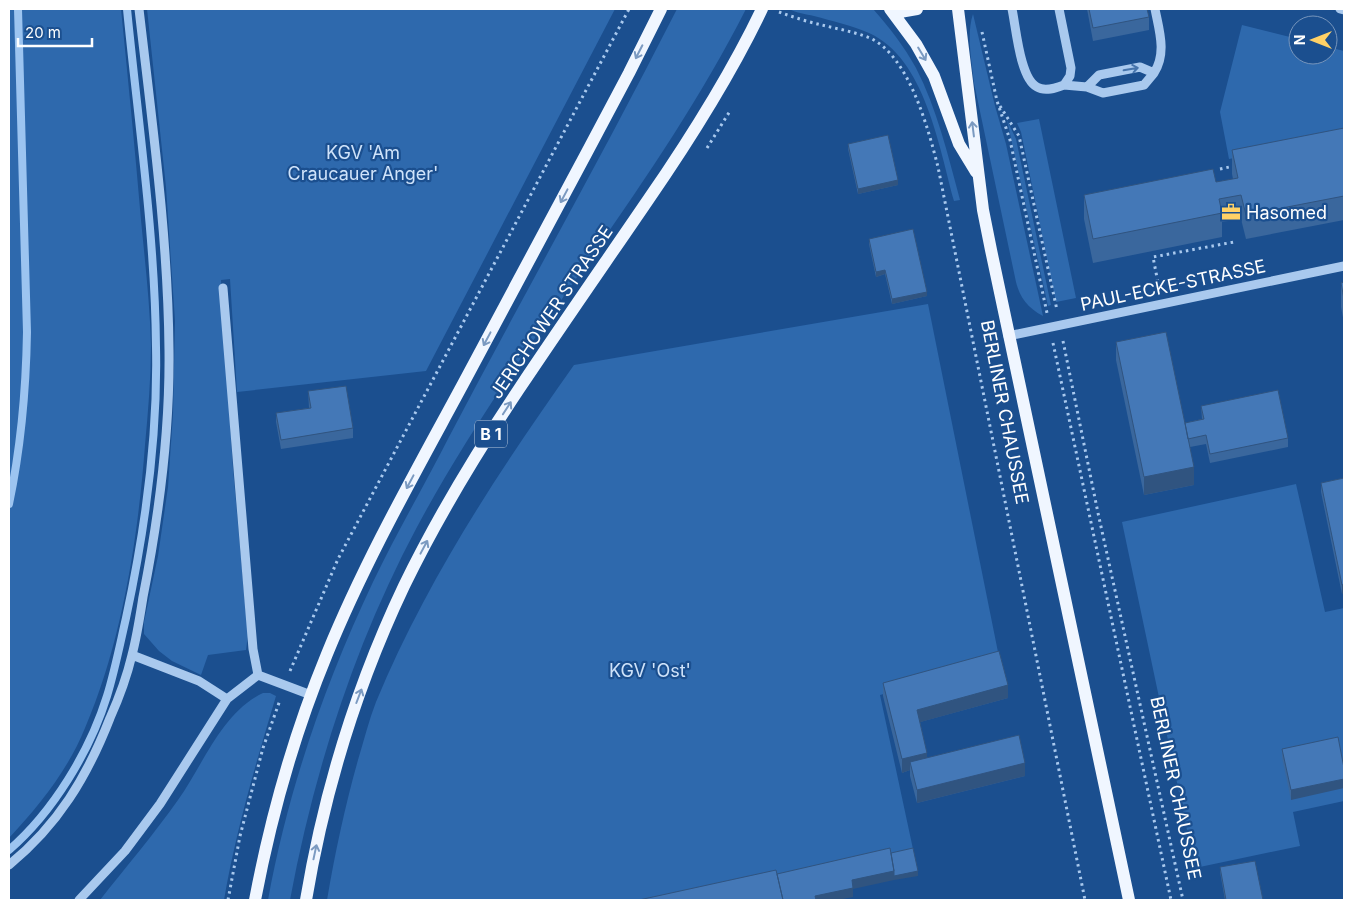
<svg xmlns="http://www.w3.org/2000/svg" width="1353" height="909" viewBox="0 0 1353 909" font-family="Inter,sans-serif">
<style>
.green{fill:#2e69ad}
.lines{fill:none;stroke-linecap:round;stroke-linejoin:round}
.stream{stroke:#9cc4f0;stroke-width:8}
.path{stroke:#a9c9ee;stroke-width:3;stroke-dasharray:2.5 4;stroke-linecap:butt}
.minor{stroke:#a9c9ee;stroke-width:9}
.major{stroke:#f0f6ff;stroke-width:12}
.wall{fill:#3a679d}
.shaded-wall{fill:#305480}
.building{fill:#4478b7;stroke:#305480}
.oneway{stroke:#7b9ac1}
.oneway2{stroke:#4674ac}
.labels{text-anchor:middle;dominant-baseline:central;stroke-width:4.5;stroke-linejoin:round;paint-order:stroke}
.shield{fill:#1b4f8f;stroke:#bbcadd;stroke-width:1}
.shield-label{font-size:16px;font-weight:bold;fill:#fff}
.park-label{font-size:18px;fill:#cfe3fa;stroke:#1b4f8f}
.poi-label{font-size:18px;fill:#fff;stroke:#1b4f8f;text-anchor:start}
.street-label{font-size:18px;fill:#fff;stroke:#1b4f8f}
</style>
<rect width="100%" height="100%" fill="#1b4f8f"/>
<path class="green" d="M9,9H121C128,79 135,150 141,220C145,262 150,304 151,346C151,379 148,412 145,445C138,538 122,642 85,728C68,770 39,806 9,838Z
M147,9H615L426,371L237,392L230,279L221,280L233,469L248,635L246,650L208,655L201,675L172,661L159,651L144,634V622L158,556L168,487L173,414L175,321L166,187Z
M677,9H746C653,192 514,346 417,527C355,643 314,771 290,900H268C288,790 325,683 373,582C397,532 424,486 449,437C524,294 604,153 677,9Z
M789,9H873C889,27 904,46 916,68C937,109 948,155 960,200L954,201C939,147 925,58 869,33C851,25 832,21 814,16C806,14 796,13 789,9Z
M973,14L995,106L1006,144L1043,316C1028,308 1020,298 1016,282L974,83C972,61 966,35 973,14Z
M1242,25L1298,39V55H1328V47L1344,51V136L1229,159L1220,112Z
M1039,119L1076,298L1056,302L1021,132L1017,123Z
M1007,120L1016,139L1051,305L1048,306Z
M928,304L1000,662L880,695L913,849L681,900H327C335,853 345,806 358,760C364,740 369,720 376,702C426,581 499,471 574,365Z
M1296,484L1325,612L1344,608V801L1293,812L1300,846L1195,868L1122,522Z
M263,693H270L276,696C256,763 236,830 224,900H100C126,867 154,834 178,800C203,765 222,712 263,693Z"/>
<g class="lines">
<path class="stream" d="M9,504C21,447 26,390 27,332L18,9
M9,850C53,812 90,751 107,696C115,670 120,644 126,618C145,530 158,438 156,347C155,234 138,121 127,9"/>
<path class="path" d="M779,12C793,17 808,22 822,25C838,29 855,32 870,38C909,56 928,128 938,167L1085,900
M982,32L997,101L1010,140L1047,313
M1000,106L1019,136L1057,310
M707,148L730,111
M1220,169L1234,166
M1159,288L1153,257L1234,242
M1063,341L1098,513L1183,900
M1053,343L1171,900
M290,671L338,559L629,9
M228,900L240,836L263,748L280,700"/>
<path class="minor" d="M1012,9C1016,27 1020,79 1037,87C1045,92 1056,88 1064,85L1070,76L1071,68L1059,9
M1340,9L1344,10
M1064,85L1087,87L1103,93L1144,85L1154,73
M1087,87L1099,75L1140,67L1154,73C1167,53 1159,30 1155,9
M223,288L253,649L258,675L311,695
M1008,336L1344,266
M132,655L199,681L227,699
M9,865C58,825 87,777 110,718C119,698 127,676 132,655C137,636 140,616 143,597C159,516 170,433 169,350C168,236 152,122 139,9
M79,900L125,851L160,804L227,699L258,675"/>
<path class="major" d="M890,9L916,44L934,76L959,144L976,172
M958,9L983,210L991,250L1129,900
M894,13L917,9
M255,900C271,816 294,734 327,654C365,561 415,473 463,384C518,281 574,177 629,73L661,9
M306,900C324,793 357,685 404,586C437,518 477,452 519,389C561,326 605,263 648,200C690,139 730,76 762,9"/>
</g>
<path class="wall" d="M1087,9H1147L1149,17V30L1093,41Z
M1344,128V220L1246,239L1241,219L1222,222V237L1093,263L1084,219V195L1216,182L1233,179L1232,174V150Z
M848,144L898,185L858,194L848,149Z
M869,239L927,296L892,304L885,274L876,277L869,244Z
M1344,282V323L1341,307V283Z
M1116,342L1185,423L1202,419L1201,406L1288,438V447L1210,463L1206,444L1190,447L1194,485L1144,495L1116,360Z
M308,391L353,428V438L281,449L276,422V413L309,408Z
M1344,478L1342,594L1321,492V483Z
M883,683L1008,698L920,722L927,758L1025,776L917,803L910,776V770L902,773L883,696Z
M1282,749L1344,768L1291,800L1282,758Z
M1220,867L1263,900H1225L1220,872Z"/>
<path class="shaded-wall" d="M898,180V185L858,194V189Z
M885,270V274L876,277V272Z
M927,292V296L892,304V299Z
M1194,467V485L1144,495V477Z
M1344,584V593L1342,594V585Z
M1008,685V698L917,723V710Z
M927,753V766L910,762V770L902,773V759Z
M1025,763V776L917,803V790Z
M1344,779V788L1291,800V790Z
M894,871V880L853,889V897L838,900H815V896L852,880Z
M918,871V876L894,880V876Z"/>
<path class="building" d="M1089,9H1147L1149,17L1093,28Z
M1344,128V196L1246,215L1241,195L1219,199L1222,213L1093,239L1084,195L1213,169L1216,182L1238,178L1232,150Z
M888,135L898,180L858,189L848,144Z
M913,229L927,292L892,299L885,270L876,272L869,239Z
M1344,282V299L1341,283Z
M1166,332L1194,467L1144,477L1116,342Z
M346,386L353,428L281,440L276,413L311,408L308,391Z
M1278,390L1288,438L1210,454L1206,435L1188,439L1185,423L1204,419L1201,406Z
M1344,478V584L1342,585L1321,483Z
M999,651L1008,685L917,710L927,753L902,759L883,683Z
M1019,735L1025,763L917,790L910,762Z
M1338,737L1344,768V779L1291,790L1282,749Z
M890,848L894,871L852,880L853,888L815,896L816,900H783L777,874Z
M913,848L918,871L894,876V871L891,853Z
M1255,861L1263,900H1226L1220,867Z
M776,870L783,900H639Z"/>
<defs><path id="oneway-shaft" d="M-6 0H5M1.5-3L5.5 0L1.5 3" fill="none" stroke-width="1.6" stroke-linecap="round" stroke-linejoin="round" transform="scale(1.25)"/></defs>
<g class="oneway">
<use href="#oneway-shaft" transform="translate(639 52) rotate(117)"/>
<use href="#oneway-shaft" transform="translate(922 54) rotate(59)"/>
<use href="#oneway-shaft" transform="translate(973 129) rotate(-97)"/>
<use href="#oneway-shaft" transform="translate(564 196) rotate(118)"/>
<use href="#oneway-shaft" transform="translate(487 339) rotate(118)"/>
<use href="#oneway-shaft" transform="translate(507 408) rotate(-57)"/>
<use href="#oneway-shaft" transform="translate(410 482) rotate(118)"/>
<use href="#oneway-shaft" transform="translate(424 547) rotate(-62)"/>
<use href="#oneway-shaft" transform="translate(359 696) rotate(-69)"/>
<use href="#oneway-shaft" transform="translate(315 852) rotate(-78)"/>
</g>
<use class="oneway2" href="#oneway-shaft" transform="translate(1131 69) rotate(-10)"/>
<defs>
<g id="office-bare" transform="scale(1.5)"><path d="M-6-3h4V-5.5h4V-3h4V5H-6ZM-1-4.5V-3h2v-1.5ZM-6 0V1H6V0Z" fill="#ffd166" stroke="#1b4f8f" stroke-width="2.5" paint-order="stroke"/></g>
</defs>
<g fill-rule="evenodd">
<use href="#office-bare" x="1231" y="212"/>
</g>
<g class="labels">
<rect class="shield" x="475" y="420.5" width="32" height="27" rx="4"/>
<g class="shield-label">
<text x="491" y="434">B 1</text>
</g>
<g class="park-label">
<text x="363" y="152">KGV 'Am<tspan x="363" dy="21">Craucauer Anger'</tspan></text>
<text x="650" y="670">KGV 'Ost'</text>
</g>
<g class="poi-label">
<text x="1246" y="212">Hasomed</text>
</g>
<g class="street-label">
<text transform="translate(1173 285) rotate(-12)">PAUL-ECKE-STRASSE</text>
<text transform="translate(551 312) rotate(-56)">JERICHOWER STRASSE</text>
<text transform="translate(1005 412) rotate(79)">BERLINER CHAUSSEE</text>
<text transform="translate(1176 788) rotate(78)">BERLINER CHAUSSEE</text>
</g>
</g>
<rect width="1353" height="909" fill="none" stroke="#ffffff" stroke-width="20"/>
<g transform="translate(1313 40) rotate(270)"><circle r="24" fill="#1b4f8f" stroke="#7695bc"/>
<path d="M0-4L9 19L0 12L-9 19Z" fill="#ffd166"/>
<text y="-8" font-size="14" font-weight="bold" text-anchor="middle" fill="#ffffff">N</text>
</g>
<path d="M18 38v8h74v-8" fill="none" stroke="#ffffff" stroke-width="2.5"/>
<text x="25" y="38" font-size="15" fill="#ffffff" stroke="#1b4f8f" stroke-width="4" paint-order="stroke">20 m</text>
</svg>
